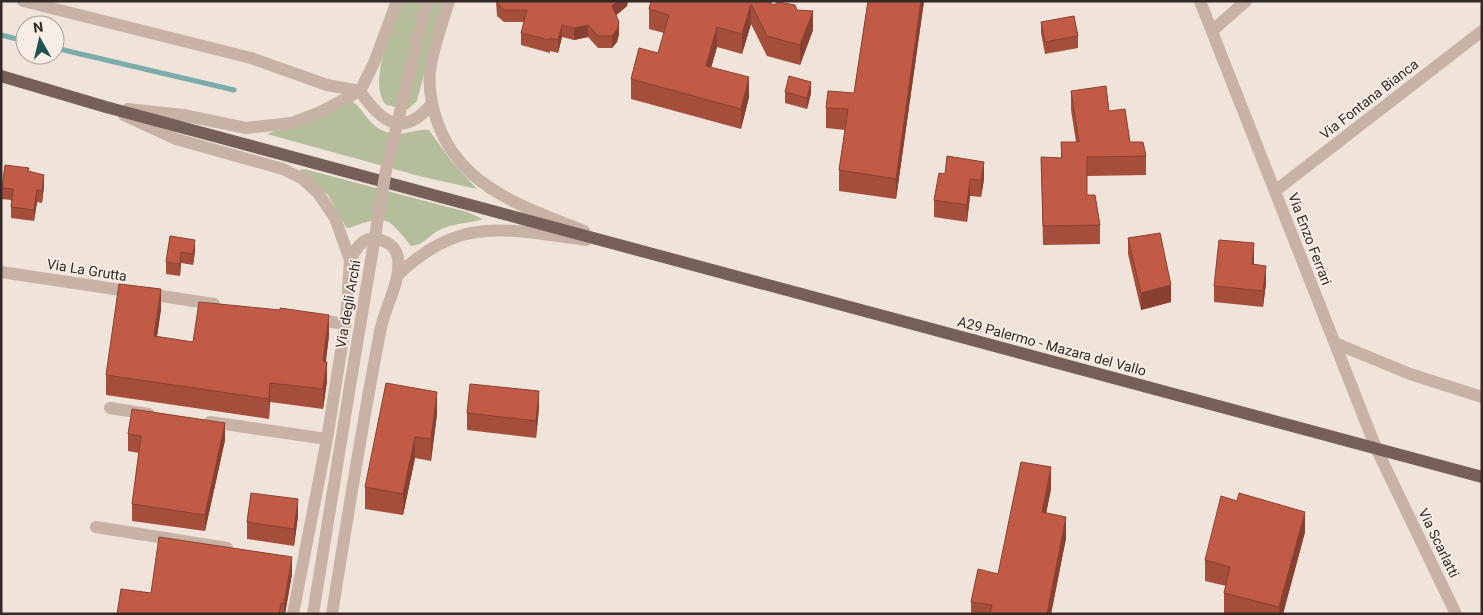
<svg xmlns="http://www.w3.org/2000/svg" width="1483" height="615" viewBox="0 0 1483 615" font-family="Roboto,sans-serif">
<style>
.green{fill:#b4be9a}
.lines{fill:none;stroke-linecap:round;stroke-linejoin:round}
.stream{stroke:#79acaa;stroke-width:5}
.minor{stroke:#c7b2a5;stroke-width:12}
.major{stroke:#755f58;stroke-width:12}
.minor-bridge{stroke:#c7b2a5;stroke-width:12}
.wall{fill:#a64e3c}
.shaded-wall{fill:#874031}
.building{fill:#c15b46;stroke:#874031}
.labels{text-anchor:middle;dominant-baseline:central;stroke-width:4;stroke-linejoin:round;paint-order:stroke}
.street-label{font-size:14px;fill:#332926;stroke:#f8eee5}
</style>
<rect width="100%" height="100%" fill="#f0e3d9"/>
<path class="green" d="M403,1H443L417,101L408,109L386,105C367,81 393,28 403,1Z
M350,101C361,103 367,125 384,131C403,139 413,128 429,130L452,162L477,189L423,177L267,134Z
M304,169L467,212L483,219C467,224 450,223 436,232C428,237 421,246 411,246C387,215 385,215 349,228L346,227L328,195L301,173L300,170Z"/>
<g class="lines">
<path class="stream" d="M1,35L25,41
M55,48L234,90"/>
<path class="minor" d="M23,1L251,58L327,85L360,91C380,121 402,139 431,105
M449,1C442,24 433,48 430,71C428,90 432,107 438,124C462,189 525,207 584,231
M1200,1L1376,448L1456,614
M1212,31L1246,1
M128,109L183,115L246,128L291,123L320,112L360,91L374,63L397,1
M124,115L176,139L283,169L303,179L318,193L335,218L350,260L346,320L327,439L293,614
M1275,191L1482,31
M1,272L214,304
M398,275C460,214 508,230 586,240
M313,319L345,324
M1335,343L1410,374L1482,397
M110,408L149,414
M210,422L327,439
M96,527L227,548
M313,614L351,380
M332,614C347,519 362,426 380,332C384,307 401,284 398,258C396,245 383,238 370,239C359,241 355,252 350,260"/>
<path class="major" d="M1,76L106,107L1482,477"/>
<path class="minor-bridge" d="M351,380L386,170L427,1"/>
</g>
<path class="wall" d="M496,1H628L627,6L616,15L619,34L617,42L612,48H598L588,37L574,40L562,37L558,53L550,51V53L521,45V33L524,22H504L497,16Z
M868,1H924L896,199L839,191V170L845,130L826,128V108L854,93Z
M774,5L797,10L813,30L800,65L767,56L751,24L742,54L717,47L711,67L749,97L741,129L631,99V79L658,53L664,33L649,29V9Z
M1041,22L1078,36V48L1045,54L1041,33Z
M1071,91L1109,111L1130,142L1146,156V175L1087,176V195L1100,225V244L1043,245L1041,157L1061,158V142H1076L1071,110Z
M785,92L811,93L807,109L785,103Z
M29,172L44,186L42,203L37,202L34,221L11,218V200L2,199V188Z
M945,174L984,179L981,197L970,196L967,222L934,217V200Z
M170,236L195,251L193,265L181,263L180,276L166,274V262Z
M1128,238L1171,302L1141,310L1128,254Z
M1254,260V264L1266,283L1263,307L1214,302V286Z
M161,309L157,337L193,342L329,335L326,361L327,381L323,409L270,402L269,419L106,395V375Z
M539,408L536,438L467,430V413Z
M437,414L431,461L415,458L403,515L365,509V487Z
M128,434L225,440L205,531L132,521V504L139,453L128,451Z
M1051,489L1046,513L1066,538L1051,614H971V602L998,574Z
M298,516L294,546L247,539V522Z
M1305,532L1283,614H1224V593L1226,586L1205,581V560Z
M292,574L285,614H117L151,593Z"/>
<path class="shaded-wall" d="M618,1H628L627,6L612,19V6Z
M921,1H924L896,199V179Z
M751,4V24L742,54V34Z
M813,11V30L800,65V45Z
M619,22V34L617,42L612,48V36Z
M562,25V37L558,53V40Z
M588,25V37L574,40V28Z
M717,27V47L706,86V66Z
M749,77V97L741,129V109Z
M811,82V93L807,109V98Z
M984,162V179L981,197V180Z
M44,175V186L42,203V191Z
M970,179V196L967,222V205Z
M37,190V202L34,221V210Z
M195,240V251L193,265V254Z
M1254,243V260L1252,281V264Z
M181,252V263L180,276V264Z
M1266,266V283L1263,307V291Z
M1171,285V302L1141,310V293Z
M161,289V309L154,356V336Z
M329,315V335L323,381V361Z
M327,362V381L323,409V389Z
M270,383V402L269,419V399Z
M539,391V408L536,438V421Z
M437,392V414L431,461V439Z
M225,423V440L205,531V515Z
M415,437V458L403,515V494Z
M1051,467V489L1042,534V512Z
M298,499V516L294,546V529Z
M1305,512V532L1283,614H1279V607Z
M1066,517V538L1051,614H1047Z
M292,557V574L285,614H284V604Z"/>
<path class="building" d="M497,1H618L612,6L619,22L617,30L612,36H598L588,25L574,28L562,25L558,40L550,38V40L521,33L527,10H504L497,3Z
M651,1H760L769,2L774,5L778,2L795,5L797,10L813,11L800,45L767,36L751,4L742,34L717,27L706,66L749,77L741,109L631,79L639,48L658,53L669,15L649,9Z
M868,1H921L896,179L839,170L848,109L826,108L828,91L854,93Z
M1074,16L1078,36L1045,42L1041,22Z
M789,76L811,82L807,98L785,92Z
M1106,86L1109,111L1125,109L1130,142H1143L1146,156L1087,157V195H1095L1100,225L1043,226L1041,157L1062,158L1061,142H1079L1071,91Z
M947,156L984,162L981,180L970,179L967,205L934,200L939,173L945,174Z
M5,165L29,168L28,171L44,175L42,191L37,190L34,210L11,207L13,189L2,188Z
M1160,233L1171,285L1141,293L1128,238Z
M170,236L195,240L193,254L181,252L180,264L166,262Z
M1219,240L1254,243L1252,264L1266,266L1263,291L1214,286Z
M119,284L161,289L154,336L193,342L199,302L280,310V308L329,315L323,361L327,362L323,389L270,383L269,399L106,375Z
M386,383L437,392L431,439L415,437L403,494L365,487Z
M470,384L539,391L536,421L467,413Z
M132,409L225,423L205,515L132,504L141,436L128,434Z
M1021,462L1051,467L1042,512L1066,517L1047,614H990L992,605L971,602L978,569L998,574Z
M251,493L298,499L294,529L247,522Z
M1239,493L1305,512L1279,607L1224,593L1230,567L1205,560L1221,496L1237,501Z
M159,537L292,557L284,604L281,603L279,614H117L121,589L151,593Z"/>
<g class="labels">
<g class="street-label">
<text transform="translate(1369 99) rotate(-38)">Via Fontana Bianca</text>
<text transform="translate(1310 239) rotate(69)">Via Enzo Ferrari</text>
<text transform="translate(87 270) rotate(9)">Via La Grutta</text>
<text transform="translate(348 304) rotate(-80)">Via degli Archi</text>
<text transform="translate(1052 346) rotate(15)">A29 Palermo - Mazara del Vallo</text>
<text transform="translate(1439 543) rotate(64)">Via Scarlatti</text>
</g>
</g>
<rect width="1483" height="615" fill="none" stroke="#332926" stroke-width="5"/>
<g transform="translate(40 40) rotate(352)"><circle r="24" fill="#f8eee5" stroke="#a99f99"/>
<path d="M0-4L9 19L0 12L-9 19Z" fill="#1e5353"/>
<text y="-8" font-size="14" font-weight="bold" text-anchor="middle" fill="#332926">N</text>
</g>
</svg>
